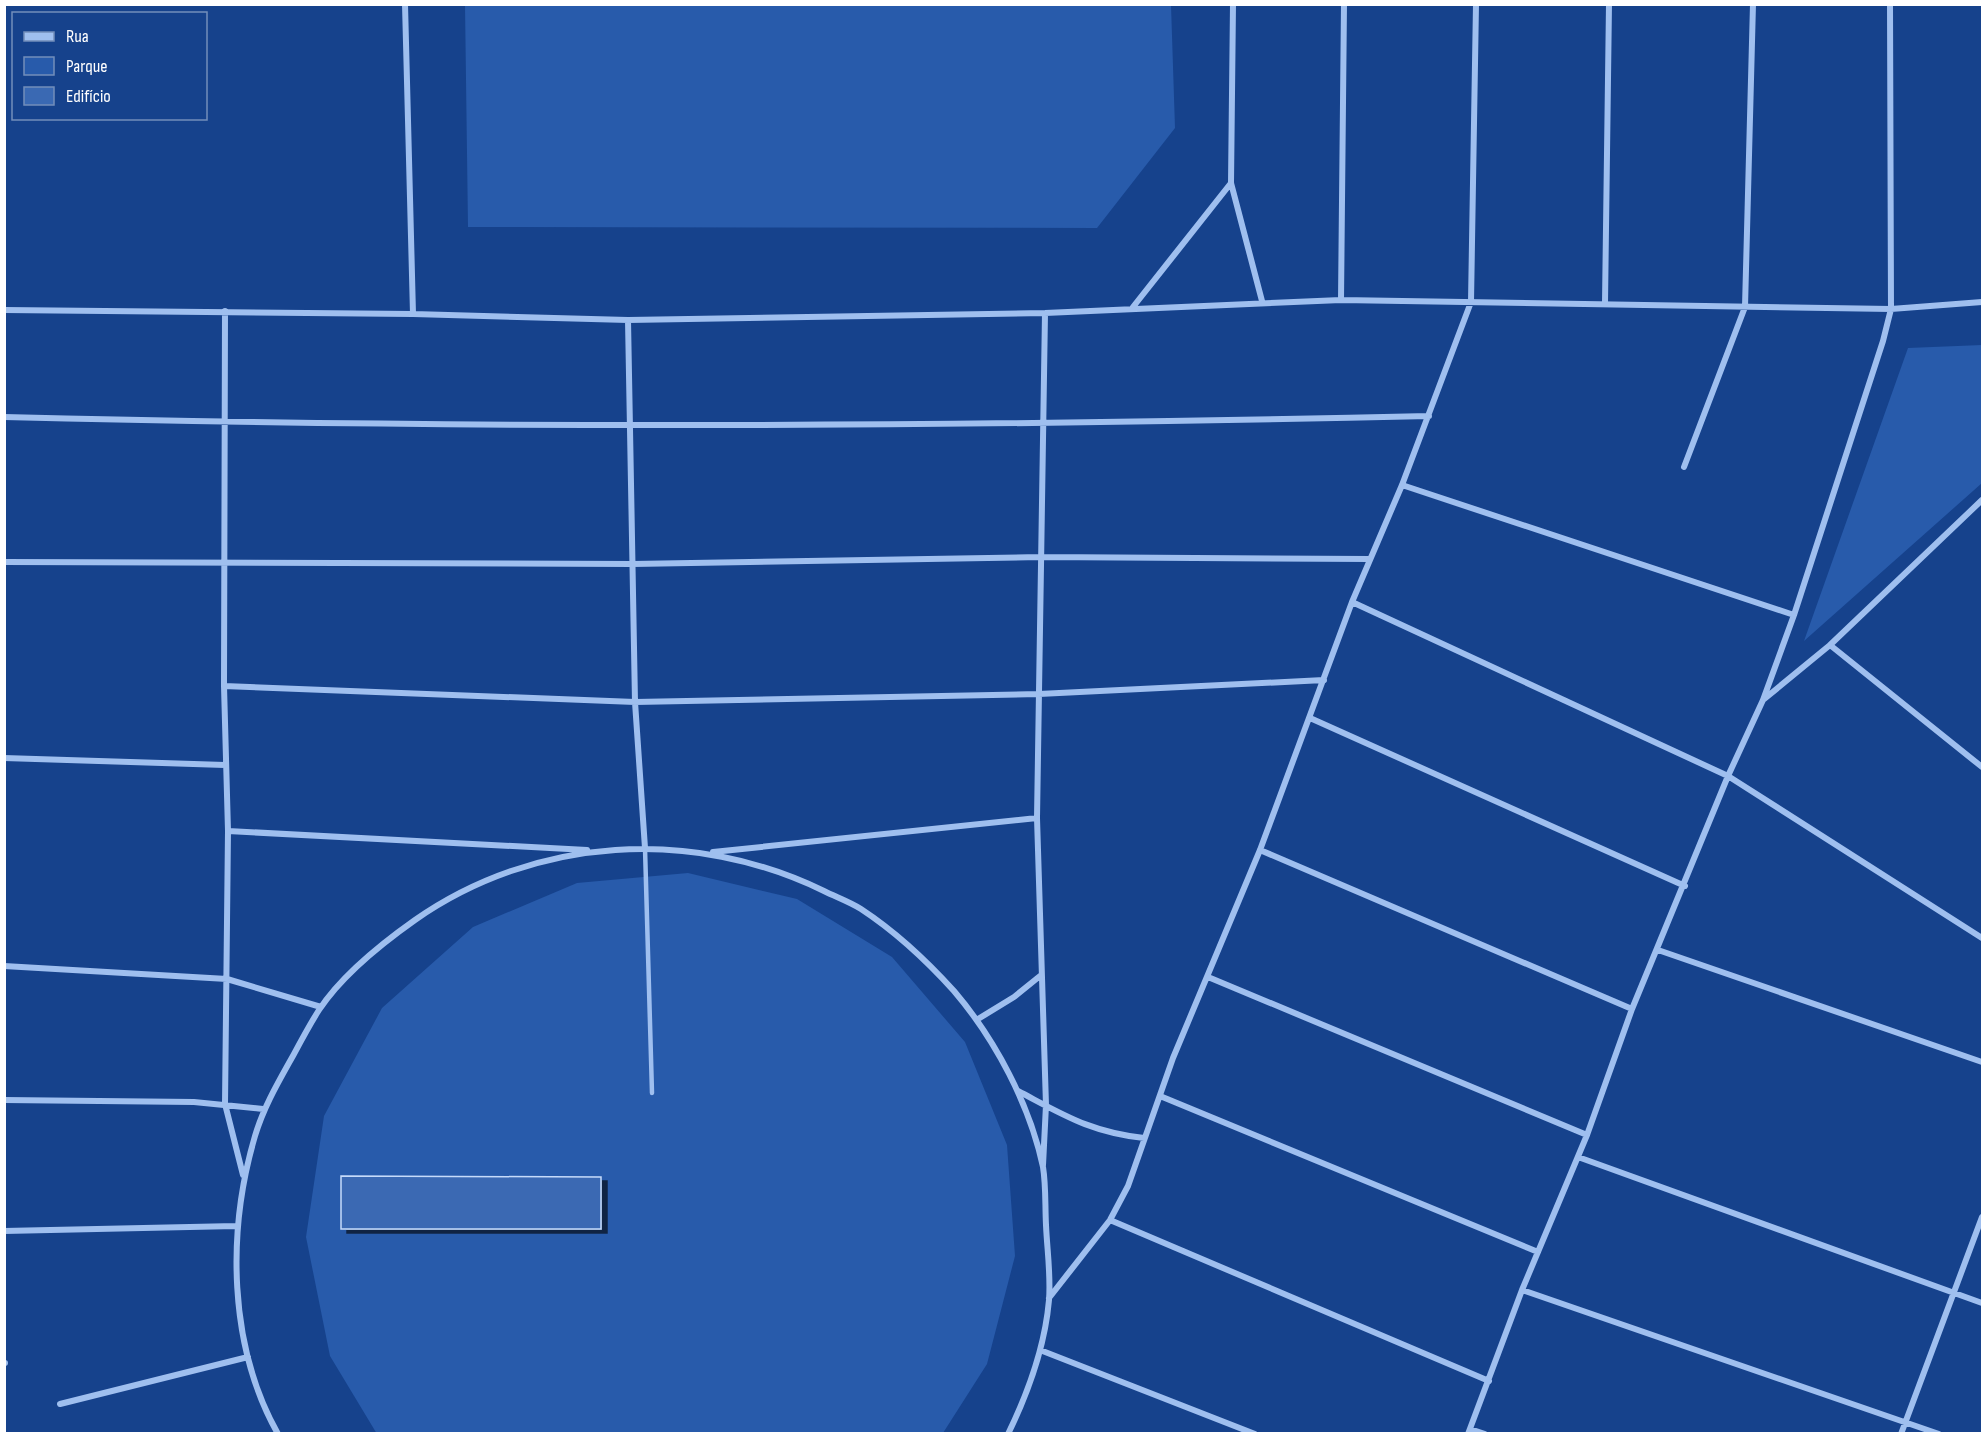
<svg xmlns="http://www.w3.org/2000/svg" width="1987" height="1438" viewBox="0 0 1987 1438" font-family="'Sofia Sans Condensed',sans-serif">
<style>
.green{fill:#285bab}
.building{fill:#3a69b3;stroke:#c6dbfb;stroke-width:1.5;filter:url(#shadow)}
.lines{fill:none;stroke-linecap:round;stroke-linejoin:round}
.lane{stroke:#9fbfef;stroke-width:4.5}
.street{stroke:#9fbfef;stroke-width:6}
</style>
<defs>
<filter id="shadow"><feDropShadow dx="6" dy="4" stdDeviation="0" flood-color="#0009"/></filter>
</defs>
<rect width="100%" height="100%" fill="#16428c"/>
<path class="green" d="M465,5H1171L1175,128L1097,228L468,227Z
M1982,345V483L1804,641L1908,348Z
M688,873L797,899L892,957L965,1042L1007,1145L1015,1256L987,1364L943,1433L377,1434L330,1356L306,1237L324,1116L382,1008L473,927L577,883Z"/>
<path class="building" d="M341,1176L601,1177V1229H341Z"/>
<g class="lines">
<path class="lane" d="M645,848L652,1093"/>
<path class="street" d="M405,4L413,314
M1233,4L1231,183L1262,301
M1341,300L1344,4
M1605,303L1609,4
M1133,307L1231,183
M4,310L413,314L628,320L1045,313L1341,300L1891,309L1982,302
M225,311L224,686L228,831L225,1104L243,1175
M628,320L635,702L645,848
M4,417C479,429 954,427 1429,416
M1684,467L1745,307L1753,4
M1402,485L1794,615
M4,562L633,564L1040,557L1370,559
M1352,602L1728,776L1982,938
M1830,645L1982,767
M224,686L635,702L1039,694L1324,680
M1763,700L1830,645L1982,500
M1310,718L1685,886
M4,758L225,765
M228,831L587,850
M1260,850L1632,1009
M713,852L1037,818
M1658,950L1982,1062
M4,966L227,979L321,1007
M1208,977L1587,1135
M978,1019L1014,997L1040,976
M1018,1091C1064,1115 1090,1132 1144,1138
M1160,1096L1538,1252
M4,1100L194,1102L263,1109
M1578,1157L1982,1303
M1043,1165L1046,1105L1037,818L1045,313
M1110,1220L1489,1381
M4,1231L236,1226
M1522,1290L1939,1434
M1049,1298L1110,1220L1128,1186L1173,1058L1260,850L1352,602L1402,485L1471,302L1476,4
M1040,1350L1255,1434
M4,1363H5
M60,1404L248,1357
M1470,1429L1485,1434
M278,1434C228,1345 227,1231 255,1136C264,1106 279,1081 294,1054C302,1039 310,1024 319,1010C342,975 381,944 415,920C535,836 693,827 824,891C836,897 850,902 861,909C896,932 926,960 954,991C995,1039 1030,1105 1043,1167C1046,1185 1045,1206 1046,1225C1047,1249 1051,1275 1049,1300C1045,1346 1028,1393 1008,1434
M1468,1434L1522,1290L1587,1135L1632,1009L1728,776L1763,700L1794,615L1883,341L1891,309L1890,4
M1901,1434L1982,1217"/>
</g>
<rect width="1987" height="1438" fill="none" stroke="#ffffff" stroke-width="12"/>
<rect x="12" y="12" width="195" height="108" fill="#16428c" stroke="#738eba" stroke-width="1.5"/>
<rect x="24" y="32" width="30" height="9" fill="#9fbfef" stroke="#738eba" stroke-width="1.5"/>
<text x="66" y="42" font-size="18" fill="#ffffff">Rua</text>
<rect x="24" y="57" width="30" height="18" fill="#285bab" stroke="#738eba" stroke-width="1.5"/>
<text x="66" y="72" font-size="18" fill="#ffffff">Parque</text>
<rect x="24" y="87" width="30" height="18" fill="#3a69b3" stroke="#738eba" stroke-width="1.5"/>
<text x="66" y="102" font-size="18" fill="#ffffff">Edifício</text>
</svg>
